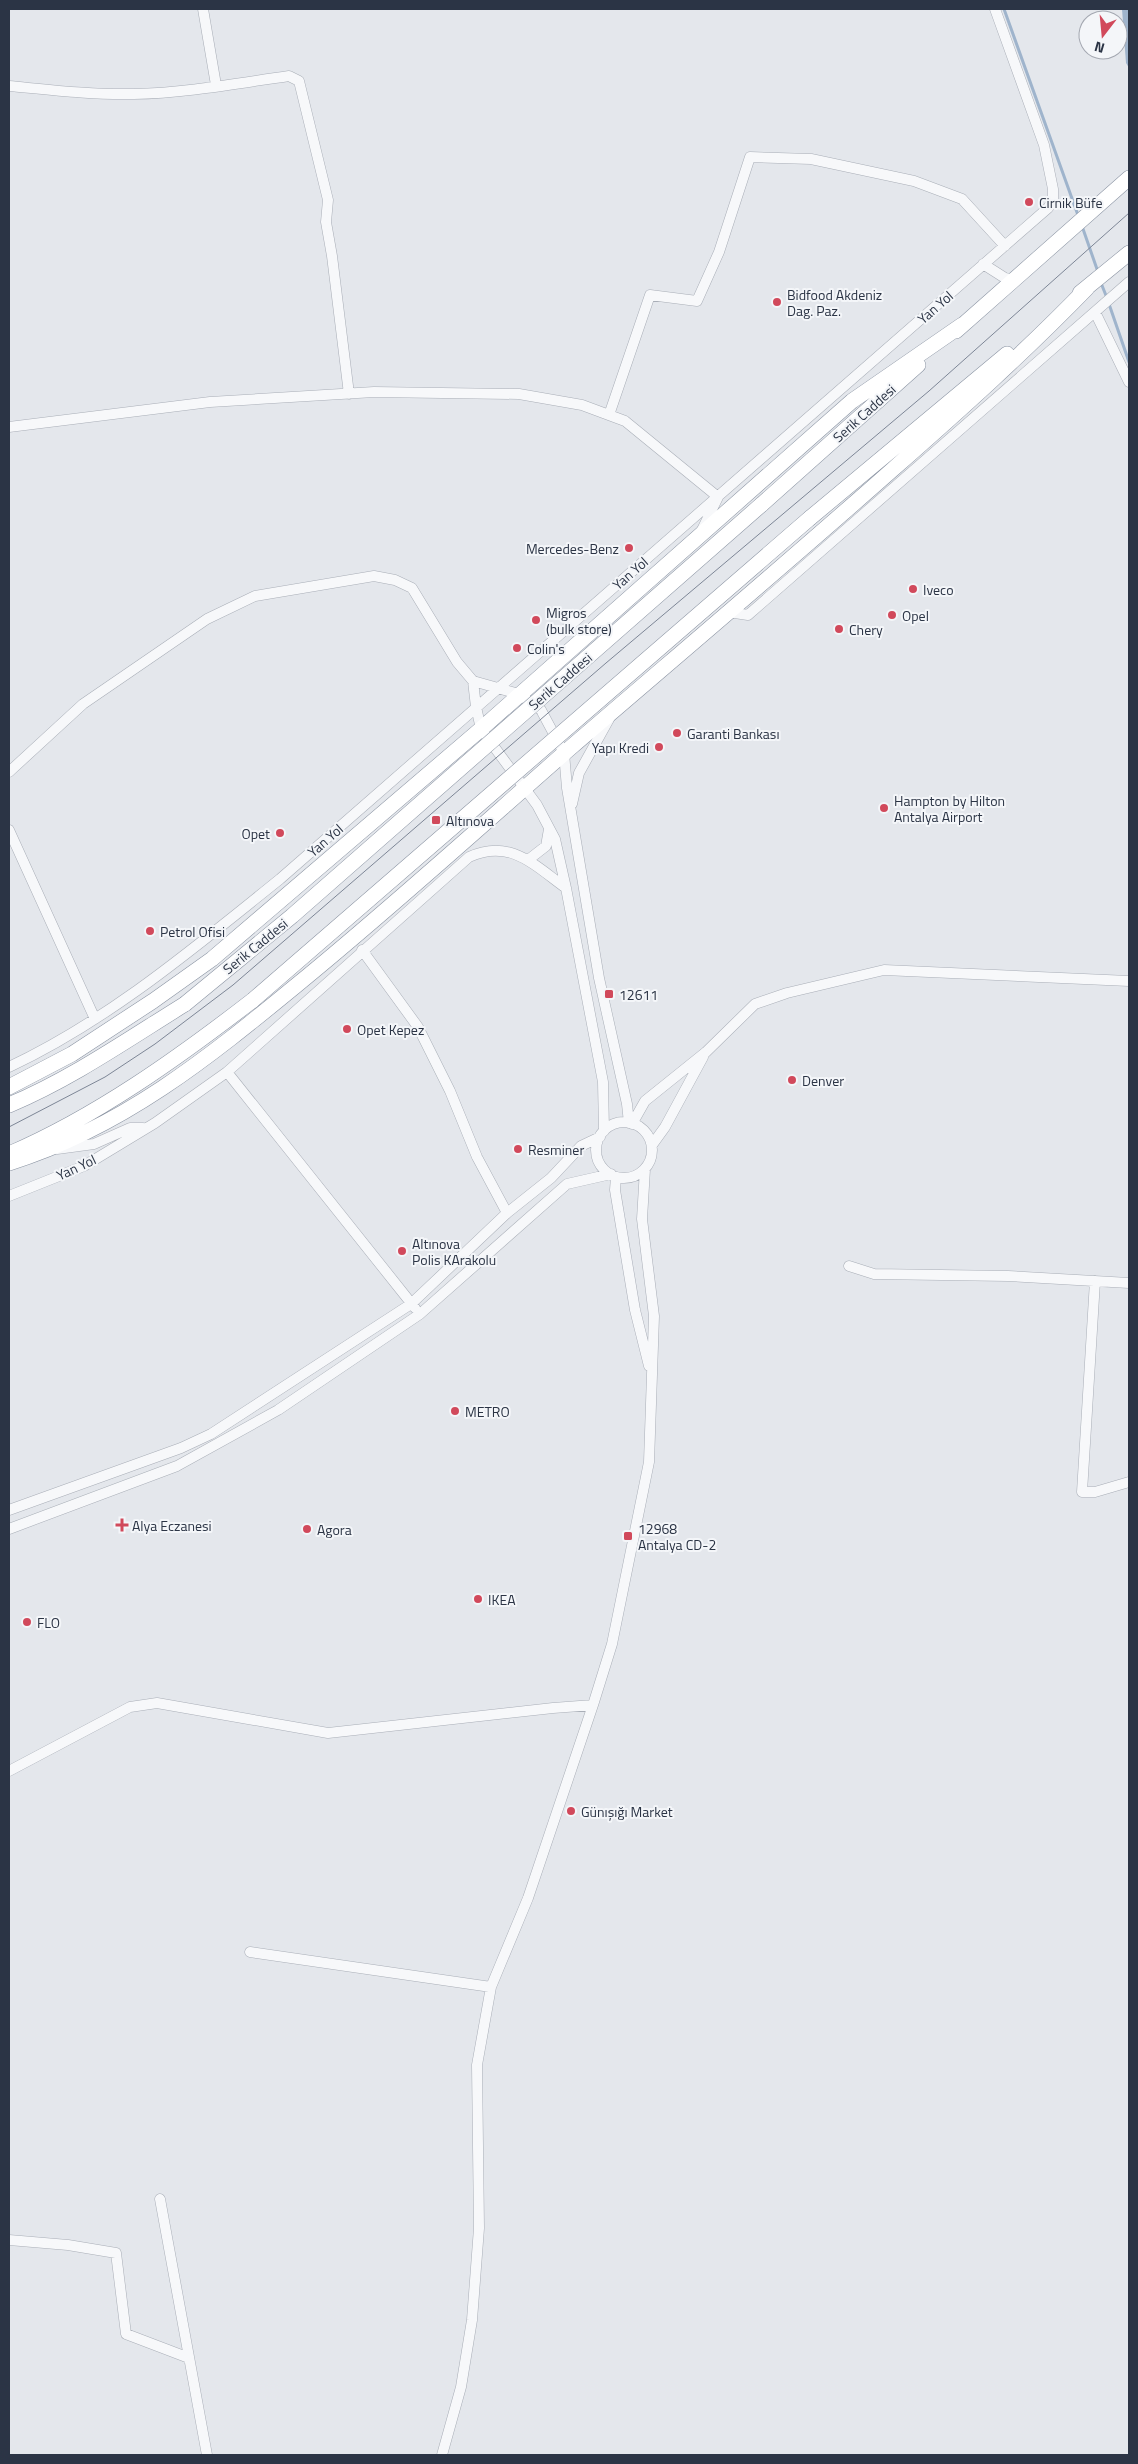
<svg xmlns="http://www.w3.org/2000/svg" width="1138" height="2464" viewBox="0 0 1138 2464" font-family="'Titillium Web',sans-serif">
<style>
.water{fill:#9fb4cc}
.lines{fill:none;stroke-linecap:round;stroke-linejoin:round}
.stream{stroke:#9fb4cc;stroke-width:3}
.minor-casing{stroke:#a9aeb7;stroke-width:11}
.highway-casing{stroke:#8b94a3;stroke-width:16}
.minor{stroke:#f7f8fa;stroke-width:10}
.highway{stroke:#fff;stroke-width:15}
.tram{stroke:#7d8696;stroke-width:1}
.highway-bridge-casing{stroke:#8b94a3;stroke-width:16;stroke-linecap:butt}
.highway-bridge{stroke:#fff;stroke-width:15}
.poi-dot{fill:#d1495b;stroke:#f4f6f9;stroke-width:2}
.labels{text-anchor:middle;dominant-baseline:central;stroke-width:4;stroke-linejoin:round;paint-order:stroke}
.poi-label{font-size:14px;fill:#2b3445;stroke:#f4f6f9;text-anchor:start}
.street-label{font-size:14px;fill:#2b3445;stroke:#f4f6f9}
</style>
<rect width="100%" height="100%" fill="#e4e7ec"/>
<path class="water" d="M1122,9H1129V68L1126,63Z"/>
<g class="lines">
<path class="stream" d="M1004,9L1079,218
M1082,226L1098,272
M1101,283L1107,298
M1109,304L1129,362"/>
<g class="minor-casing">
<path id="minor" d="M203,9L216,85
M9,86C51,90 92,95 134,94C185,93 239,83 289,76L299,81L328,200L326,222L332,256L349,394
M983,264L1005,278L1014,280
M1095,312L1129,382
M609,415L650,295L697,301L719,252L750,157L811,159L914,181L962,199L1005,246
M9,427L210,402L374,392L519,394L582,405L625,421L718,497L702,530
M728,612L748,615L1129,282
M473,681L476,707L481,729L537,805L555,839L566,888L603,1082L604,1131
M9,772L83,704L207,619L255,596L374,576L395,580L412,588L457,662L473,681L519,694L541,710L564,753L567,788L599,978L627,1104L629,1123
M572,804L579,773L609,719
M9,830L95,1019
M528,860L546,846L549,829
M362,950L418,1027L450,1091L477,1157L507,1213
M9,1067C109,1020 194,948 280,879L1048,208L1053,201V189L1044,145L995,9
M227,1072L415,1308
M596 1150a28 28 0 1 1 56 0a28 28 0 1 1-56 0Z
M632,1124L645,1101L706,1052L755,1004L787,993L884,970L1129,981
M652,1145L665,1127L703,1057
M57,1149L94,1144L130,1128H143
M616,1177L615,1190L635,1310L649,1366
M9,1196L84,1166L155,1123L227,1072L469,857C510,838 534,865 566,888
M849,1266L874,1274L1008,1276L1129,1283
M1095,1281L1082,1492H1095L1129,1482
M9,1510L181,1448L211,1434L411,1304L507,1213L551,1178L581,1146L600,1137
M9,1529L177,1466L278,1410L420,1314L567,1184L611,1174
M9,1771L130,1707L157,1703L328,1733L553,1708L593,1705
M250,1952L491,1987
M160,2199L207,2455
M9,2240L68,2245L116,2253L126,2334L189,2358
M442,2455L461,2387L472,2320L479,2228L477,2065L491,1987L528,1898L593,1705L612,1644L649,1462L654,1316L642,1219L645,1169"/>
</g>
<g class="highway-casing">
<path id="highway" d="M1080,293L1129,253
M956,331L1129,178
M761,505L918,365
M810,518L1007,354
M9,1087L72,1054L153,1001L212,959L481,729L852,401L962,325
M9,1105C71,1079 127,1040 185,1004
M9,1154C97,1116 178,1058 253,1000
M9,1163C122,1128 208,1058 298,984C391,908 479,828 569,749C677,656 786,564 892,470C959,411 1025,352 1087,288"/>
</g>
<use href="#minor" class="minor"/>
<use href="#highway" class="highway"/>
<path class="tram" d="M9,1127L105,1077L155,1044L233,985L606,663L929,391L1129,213"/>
<g class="highway-bridge-casing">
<path id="highway-bridge" d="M253,1000L810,518
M185,1004L292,916L761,505"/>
</g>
<use href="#highway-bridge" class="highway-bridge"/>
</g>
<g class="poi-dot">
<circle cx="1029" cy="202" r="5"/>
<circle cx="777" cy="302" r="5"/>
<circle cx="629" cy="548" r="5"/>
<circle cx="913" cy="589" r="5"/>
<circle cx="892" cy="615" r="5"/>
<circle cx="536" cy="620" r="5"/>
<circle cx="839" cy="629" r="5"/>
<circle cx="517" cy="648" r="5"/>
<circle cx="677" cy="733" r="5"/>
<circle cx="659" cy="747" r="5"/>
<circle cx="884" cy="808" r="5"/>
<rect x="431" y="815" width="10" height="10" rx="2.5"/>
<circle cx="280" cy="833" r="5"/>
<circle cx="150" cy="931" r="5"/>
<rect x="604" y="989" width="10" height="10" rx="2.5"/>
<circle cx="347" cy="1029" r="5"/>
<circle cx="792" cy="1080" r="5"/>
<circle cx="518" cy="1149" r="5"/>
<circle cx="402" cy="1251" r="5"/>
<circle cx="455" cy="1411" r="5"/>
<path d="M119.5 1517.5h5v5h5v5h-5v5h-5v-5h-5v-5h5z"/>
<circle cx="307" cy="1529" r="5"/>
<rect x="623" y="1531" width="10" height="10" rx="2.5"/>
<circle cx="478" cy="1599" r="5"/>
<circle cx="27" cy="1622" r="5"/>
<circle cx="571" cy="1811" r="5"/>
</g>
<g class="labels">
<g class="poi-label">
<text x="1039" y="202">Cirnik Büfe</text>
<text x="787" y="294">Bidfood Akdeniz<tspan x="787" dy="16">Dag. Paz.</tspan></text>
<text x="619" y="548" text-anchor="end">Mercedes-Benz</text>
<text x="923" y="589">Iveco</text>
<text x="546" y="612">Migros<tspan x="546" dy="16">(bulk store)</tspan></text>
<text x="902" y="615">Opel</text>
<text x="849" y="629">Chery</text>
<text x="527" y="648">Colin's</text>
<text x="687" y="733">Garanti Bankası</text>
<text x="649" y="747" text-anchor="end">Yapı Kredi</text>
<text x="894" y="800">Hampton by Hilton<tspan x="894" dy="16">Antalya Airport</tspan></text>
<text x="446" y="820">Altınova</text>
<text x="270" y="833" text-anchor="end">Opet</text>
<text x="160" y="931">Petrol Ofisi</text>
<text x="619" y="994">12611</text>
<text x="357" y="1029">Opet Kepez</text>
<text x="802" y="1080">Denver</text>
<text x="528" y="1149">Resminer</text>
<text x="412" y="1243">Altınova<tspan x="412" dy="16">Polis KArakolu</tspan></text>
<text x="465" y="1411">METRO</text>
<text x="132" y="1525">Alya Eczanesi</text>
<text x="638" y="1528">12968<tspan x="638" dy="16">Antalya CD-2</tspan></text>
<text x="317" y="1529">Agora</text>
<text x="488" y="1599">IKEA</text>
<text x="37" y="1622">FLO</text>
<text x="581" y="1811">Günışığı Market</text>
</g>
<g class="street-label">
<text transform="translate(935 307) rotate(-41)">Yan Yol</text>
<text transform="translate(864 413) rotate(-42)">Serik Caddesi</text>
<text transform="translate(630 573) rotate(-41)">Yan Yol</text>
<text transform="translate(560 681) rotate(-41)">Serik Caddesi</text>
<text transform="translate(325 840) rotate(-41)">Yan Yol</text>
<text transform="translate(255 946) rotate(-39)">Serik Caddesi</text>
<text transform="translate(76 1167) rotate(-25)">Yan Yol</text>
</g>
</g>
<rect width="1138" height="2464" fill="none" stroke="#2b3445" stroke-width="20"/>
<g transform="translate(1103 35) rotate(196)"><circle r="24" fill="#f4f6f9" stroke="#a4a8b1"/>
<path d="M0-4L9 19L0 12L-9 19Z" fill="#d1495b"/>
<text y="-8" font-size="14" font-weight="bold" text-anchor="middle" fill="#2b3445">N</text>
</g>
</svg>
